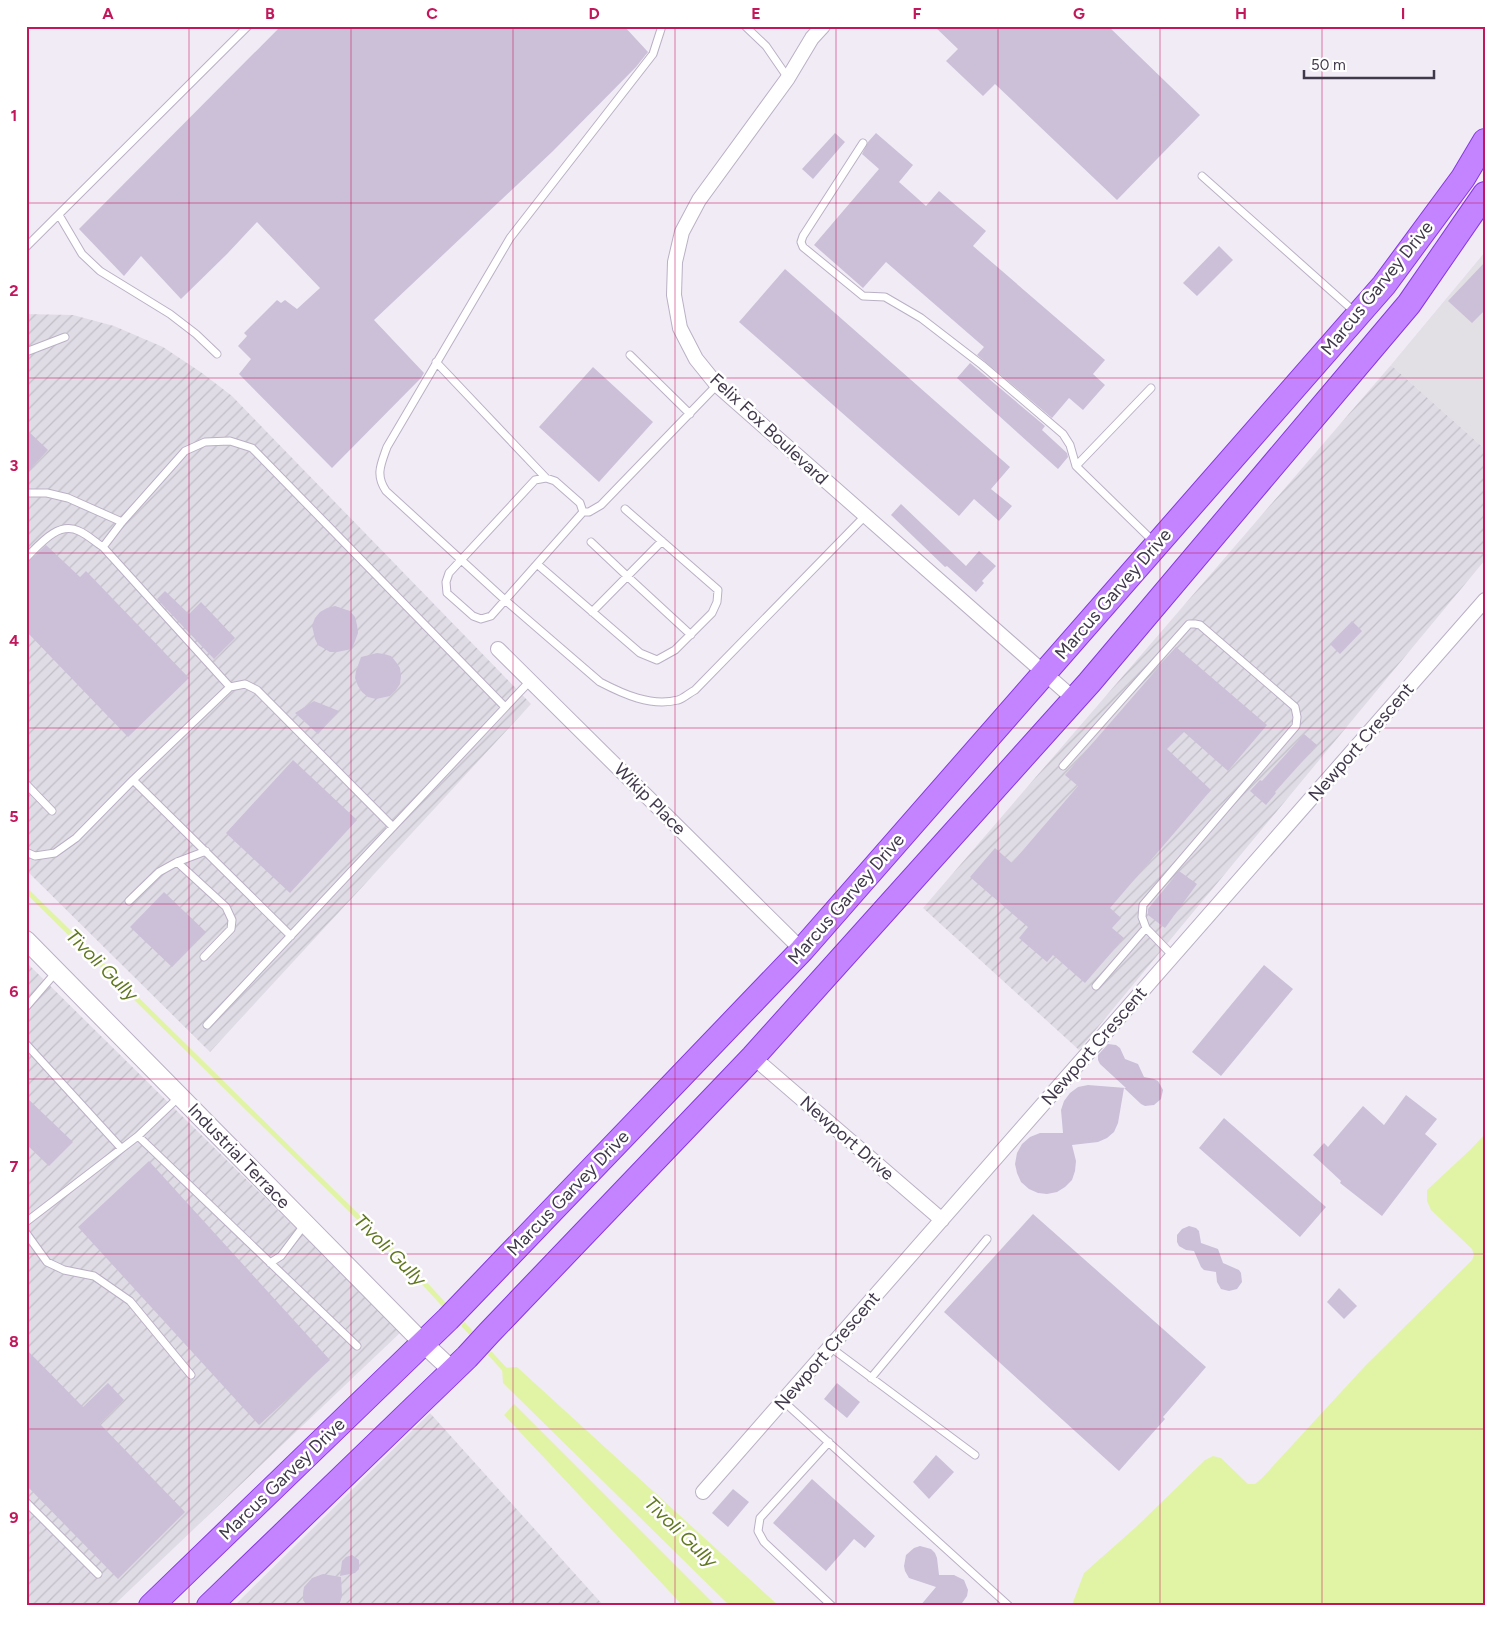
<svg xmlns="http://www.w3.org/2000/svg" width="1511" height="1632" viewBox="0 0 1511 1632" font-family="Figtree,sans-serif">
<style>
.industrial{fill:url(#industrial-furrows)}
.parking{fill:#e2dfe5}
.water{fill:#e1f4a6}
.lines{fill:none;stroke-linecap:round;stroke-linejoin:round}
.stream{stroke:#e1f4a6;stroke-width:5}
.building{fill:#cbc0d8}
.service-casing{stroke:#bab0c5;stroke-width:9}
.minor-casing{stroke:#bab0c5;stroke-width:16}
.tertiary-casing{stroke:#bab0c5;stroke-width:20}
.trunk-casing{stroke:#8837e4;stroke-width:26}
.service{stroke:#fff;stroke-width:7}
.minor{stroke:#fff;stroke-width:14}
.tertiary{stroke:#fff;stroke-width:18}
.trunk{stroke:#c484ff;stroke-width:24}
.grid{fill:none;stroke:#c2185b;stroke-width:1;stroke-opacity:0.55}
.labels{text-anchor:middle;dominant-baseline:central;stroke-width:5;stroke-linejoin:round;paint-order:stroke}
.street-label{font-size:18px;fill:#40384b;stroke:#fff}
.water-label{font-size:19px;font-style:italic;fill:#617821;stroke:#fff}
.neatline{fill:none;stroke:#c2185b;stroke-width:2}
.grid-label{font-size:16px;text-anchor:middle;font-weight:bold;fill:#c2185b}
</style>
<defs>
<pattern id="industrial-furrows" width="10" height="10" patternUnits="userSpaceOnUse" patternTransform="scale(1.25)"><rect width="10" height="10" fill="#e0dce6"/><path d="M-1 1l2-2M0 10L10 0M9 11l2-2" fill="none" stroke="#c1bec7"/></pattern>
</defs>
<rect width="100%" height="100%" fill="#f1ebf6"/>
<path class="industrial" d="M26,314L73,315L114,326L163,347L202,373L232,396L531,704L210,1052L26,870Z
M1391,365L1485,449V560L1079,1050L923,908Z
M26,962L401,1332L113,1606H26Z
M430,1413L604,1606H234Z"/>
<path class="parking" d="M1485,252V449L1391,365Z"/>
<path class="water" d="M1485,1134V1606H1074L1073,1602L1084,1573L1136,1527L1205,1460L1213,1456L1221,1458L1248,1484H1255L1262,1478L1365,1366L1472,1260L1474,1255L1472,1249L1431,1210L1427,1201V1190L1471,1149Z
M517,1367L779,1606H730L503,1383L502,1368Z
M514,1404L716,1606H683L504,1415Z"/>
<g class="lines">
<path class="stream" d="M26,890L414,1272L448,1309
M458,1319L476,1338
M485,1348L506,1371"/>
</g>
<path class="building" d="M281,26H624L648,52L636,67L553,151L374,320L424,373L421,378L332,468L239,374L251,359L238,346L247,336L244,333L277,300L281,303L285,300L297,309L320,288L257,222L227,254L181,299L141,256L124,276L79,229Z
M934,26H1108L1200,115L1117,200L995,84L983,96L946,61L958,49Z
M835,133L845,142L813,179L802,169Z
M876,133L913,165L899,182L926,206L939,191L986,231L973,246L1105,360L1093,374L1105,385L1083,410L1069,398L1052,418L977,355L984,347L886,262L863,288L814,245L879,169L862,154L868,142Z
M1219,246L1233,260L1197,296L1183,283Z
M1485,262V310L1472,323L1448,301Z
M785,269L1010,467L991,489L1012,506L999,521L974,499L959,516L739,322Z
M970,363L1045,426L1042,430L1067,453L1068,457L1058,469L957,378Z
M593,367L653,422L599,482L539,427Z
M26,429L48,450L26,474Z
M901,504L966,566L979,551L996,566L982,581L984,583L976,592L947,566L945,567L891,515Z
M46,545L80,577L86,571L189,678L128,737L26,631V564Z
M165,591L189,614L201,602L235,638L214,659L157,599Z
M335,606L350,611L355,617L357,625L358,633L352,649L337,652H330L318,645L315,639L312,626L315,618L320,612L327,608Z
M1352,621L1362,631L1340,654L1330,644Z
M1176,647L1267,725L1228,771L1184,732L1167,749L1211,790L1110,908L1121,918L1112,928L1124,938L1085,983L1053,955L1047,962L1019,938L1028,927L970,877L995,848L1012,863L1078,786L1065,775Z
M377,653L384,654L391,656L396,662L400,668L401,676L400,684L396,690L390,696L376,699L368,697L362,692L358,686L355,678L356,671L361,657Z
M314,701L339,711L318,734L295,713Z
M1304,734L1317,745L1275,792L1276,793L1266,805L1250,791L1260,780L1262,781Z
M293,760L357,820L290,893L226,833Z
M1179,871L1197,884L1165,928L1148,915V909Z
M164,892L206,932L172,967L130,927Z
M1264,965L1293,989L1221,1076L1192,1052Z
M1108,1044L1116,1045L1120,1048L1125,1059L1138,1064L1144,1077L1154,1079L1158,1081L1163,1090L1161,1099L1154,1105L1145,1106L1141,1104L1124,1088L1118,1123L1114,1132L1107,1138L1098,1142L1072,1145L1076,1161L1075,1171L1072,1180L1065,1187L1057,1192L1047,1194L1038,1193L1029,1189L1021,1182L1017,1173L1015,1164L1017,1153L1022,1144L1030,1137L1040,1133H1063L1061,1110L1064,1101L1070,1093L1078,1087L1088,1085L1126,1088L1100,1064L1098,1060V1055Z
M1406,1095L1437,1119L1425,1134L1437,1144L1382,1216L1340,1183L1341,1181L1313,1155L1324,1143L1328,1147L1363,1106L1384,1125Z
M26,1097L73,1142L49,1166L26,1144Z
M1224,1118L1326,1207L1300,1237L1199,1148Z
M149,1161L330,1360L259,1425L78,1227Z
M1033,1214L1206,1367L1163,1417L1165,1419L1119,1471L944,1312Z
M1189,1226L1196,1228L1199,1231L1201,1243L1218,1249L1223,1263L1239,1270L1241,1273L1242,1282L1237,1289L1229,1291L1221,1289L1217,1282L1216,1272L1204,1270L1201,1267L1194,1251L1186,1250L1179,1246L1177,1242V1235L1182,1229Z
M1339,1288L1357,1306L1344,1319L1327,1302Z
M26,1349L83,1407L108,1383L124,1400L100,1424L185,1512L118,1579L26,1485Z
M837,1383L860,1402L847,1418L824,1399Z
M936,1455L954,1472L929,1499L913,1482Z
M812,1479L875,1536L865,1548L854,1539L826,1571L773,1523Z
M733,1489L749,1502L728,1527L712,1513Z
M920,1546L931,1549L935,1553L937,1558L939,1575H954L964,1580L968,1590L967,1596L960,1606H920L936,1587L909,1578L905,1571L904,1566L906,1555L914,1548Z
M352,1555L359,1560V1569L355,1573L340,1576L342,1561L346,1557Z
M323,1574L341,1577L342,1596L339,1606H307L303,1600V1593L304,1587L312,1578Z"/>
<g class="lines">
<g class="service-casing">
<path id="service" d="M662,26L653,54L510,238L387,447C381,464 375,475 386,491L505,600L600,682C623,694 651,707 678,700C683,699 689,693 695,690L865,516
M745,26L766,46L788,78
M863,143L803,236L801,242L803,247L863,296L885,297L921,318L982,365L1063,434L1070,445L1076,466L1154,542
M1202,176L1356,313
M59,215L82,254L100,271L170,314L196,334L217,354
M26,247L248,26
M26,352L65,337
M630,355L690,414
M436,362L546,478
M1076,466L1151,388
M26,493H47L68,498L122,522
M583,512L580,503L555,481L546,478L535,480L449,573L446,582L447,593L473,616L481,619L491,616L583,512H589L601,505L717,385
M591,542L627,576L691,635
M103,547L122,522L185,451L205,442L230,441L252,448L505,707
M26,558C40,544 58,521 79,531C88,535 95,542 103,547L230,687
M537,564L640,653L657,660L675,650L712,613L717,602L718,590L625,509
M592,612L662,541
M1063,766L1189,624H1195L1200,625L1295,707L1297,717L1296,726L1143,905L1142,917L1146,928L1173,956
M133,780L291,936
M26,784L52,811
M26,852L35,856L55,853L76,838L133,780L230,687L245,684L257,690L393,827
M177,862L226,907L232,920L231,929L204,957
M129,901L159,872L177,862L206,851
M1096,986L1146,928
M26,1007L57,971
M207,1025L530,681
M26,1044L121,1148
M138,1136L357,1346
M26,1222L138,1136L180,1096
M26,1233L47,1262L64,1270L94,1276L130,1301L191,1375
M270,1263L281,1256L305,1224
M830,1347L975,1455
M871,1378L987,1239
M783,1401L1009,1606
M829,1442L760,1518L758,1531L764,1542L832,1606
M26,1502L98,1574"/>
</g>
<g class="minor-casing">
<path id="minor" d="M823,26L812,38L788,78L699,200L682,232L675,262L674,295L680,328L696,359L717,385L1074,699
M498,649L802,950
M753,1057L942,1220
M703,1492L1485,600"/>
</g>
<g class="tertiary-casing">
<path id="tertiary" d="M26,940L423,1343L453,1371"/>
</g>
<g class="trunk-casing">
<path id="trunk" d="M151,1606L448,1319L802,950L1384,285L1463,178L1485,141
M209,1606L467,1357L489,1333L753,1057L1089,683L1409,304L1485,194"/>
</g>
<use href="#service" class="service"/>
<use href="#minor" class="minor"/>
<use href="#tertiary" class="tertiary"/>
<use href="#trunk" class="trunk"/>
</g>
<path class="grid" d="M189,26V1606M351,26V1606M513,26V1606M675,26V1606M836,26V1606M998,26V1606M1160,26V1606M1322,26V1606M26,203H1485M26,378H1485M26,553H1485M26,728H1485M26,904H1485M26,1079H1485M26,1254H1485M26,1429H1485"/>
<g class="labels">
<g class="street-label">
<text transform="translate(1377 288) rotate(-51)">Marcus Garvey Drive</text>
<text transform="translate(769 429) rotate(43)">Felix Fox Boulevard</text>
<text transform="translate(1113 594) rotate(-49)">Marcus Garvey Drive</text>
<text transform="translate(1361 742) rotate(-49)">Newport Crescent</text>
<text transform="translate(650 799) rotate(45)">Wikip Place</text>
<text transform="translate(846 899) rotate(-49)">Marcus Garvey Drive</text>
<text transform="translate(1094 1046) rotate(-49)">Newport Crescent</text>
<text transform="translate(847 1138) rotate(41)">Newport Drive</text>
<text transform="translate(239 1156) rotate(46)">Industrial Terrace</text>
<text transform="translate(568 1193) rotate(-46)">Marcus Garvey Drive</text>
<text transform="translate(827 1351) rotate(-49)">Newport Crescent</text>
<text transform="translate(282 1479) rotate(-44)">Marcus Garvey Drive</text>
</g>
<g class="water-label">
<text transform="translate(102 965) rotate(45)">Tivoli Gully</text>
<text transform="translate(390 1250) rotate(45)">Tivoli Gully</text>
<text transform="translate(681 1532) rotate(44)">Tivoli Gully</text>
</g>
</g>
<rect width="1511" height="1632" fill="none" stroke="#ffffff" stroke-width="55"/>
<path d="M1304 70v8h130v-8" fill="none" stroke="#40384b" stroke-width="2.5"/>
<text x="1311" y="70" font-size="15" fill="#40384b" stroke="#ffffff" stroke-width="4" paint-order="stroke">50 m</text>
<rect x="28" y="28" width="1456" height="1576" class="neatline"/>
<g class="grid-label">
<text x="108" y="19">A</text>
<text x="270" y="19">B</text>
<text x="432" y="19">C</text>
<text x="594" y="19">D</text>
<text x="756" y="19">E</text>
<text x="917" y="19">F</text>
<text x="1079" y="19">G</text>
<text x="1241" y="19">H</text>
<text x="1403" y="19">I</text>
<text x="14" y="121">1</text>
<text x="14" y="296">2</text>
<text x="14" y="471">3</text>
<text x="14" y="646">4</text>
<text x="14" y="822">5</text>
<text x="14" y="997">6</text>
<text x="14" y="1172">7</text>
<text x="14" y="1347">8</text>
<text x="14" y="1523">9</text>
</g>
</svg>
